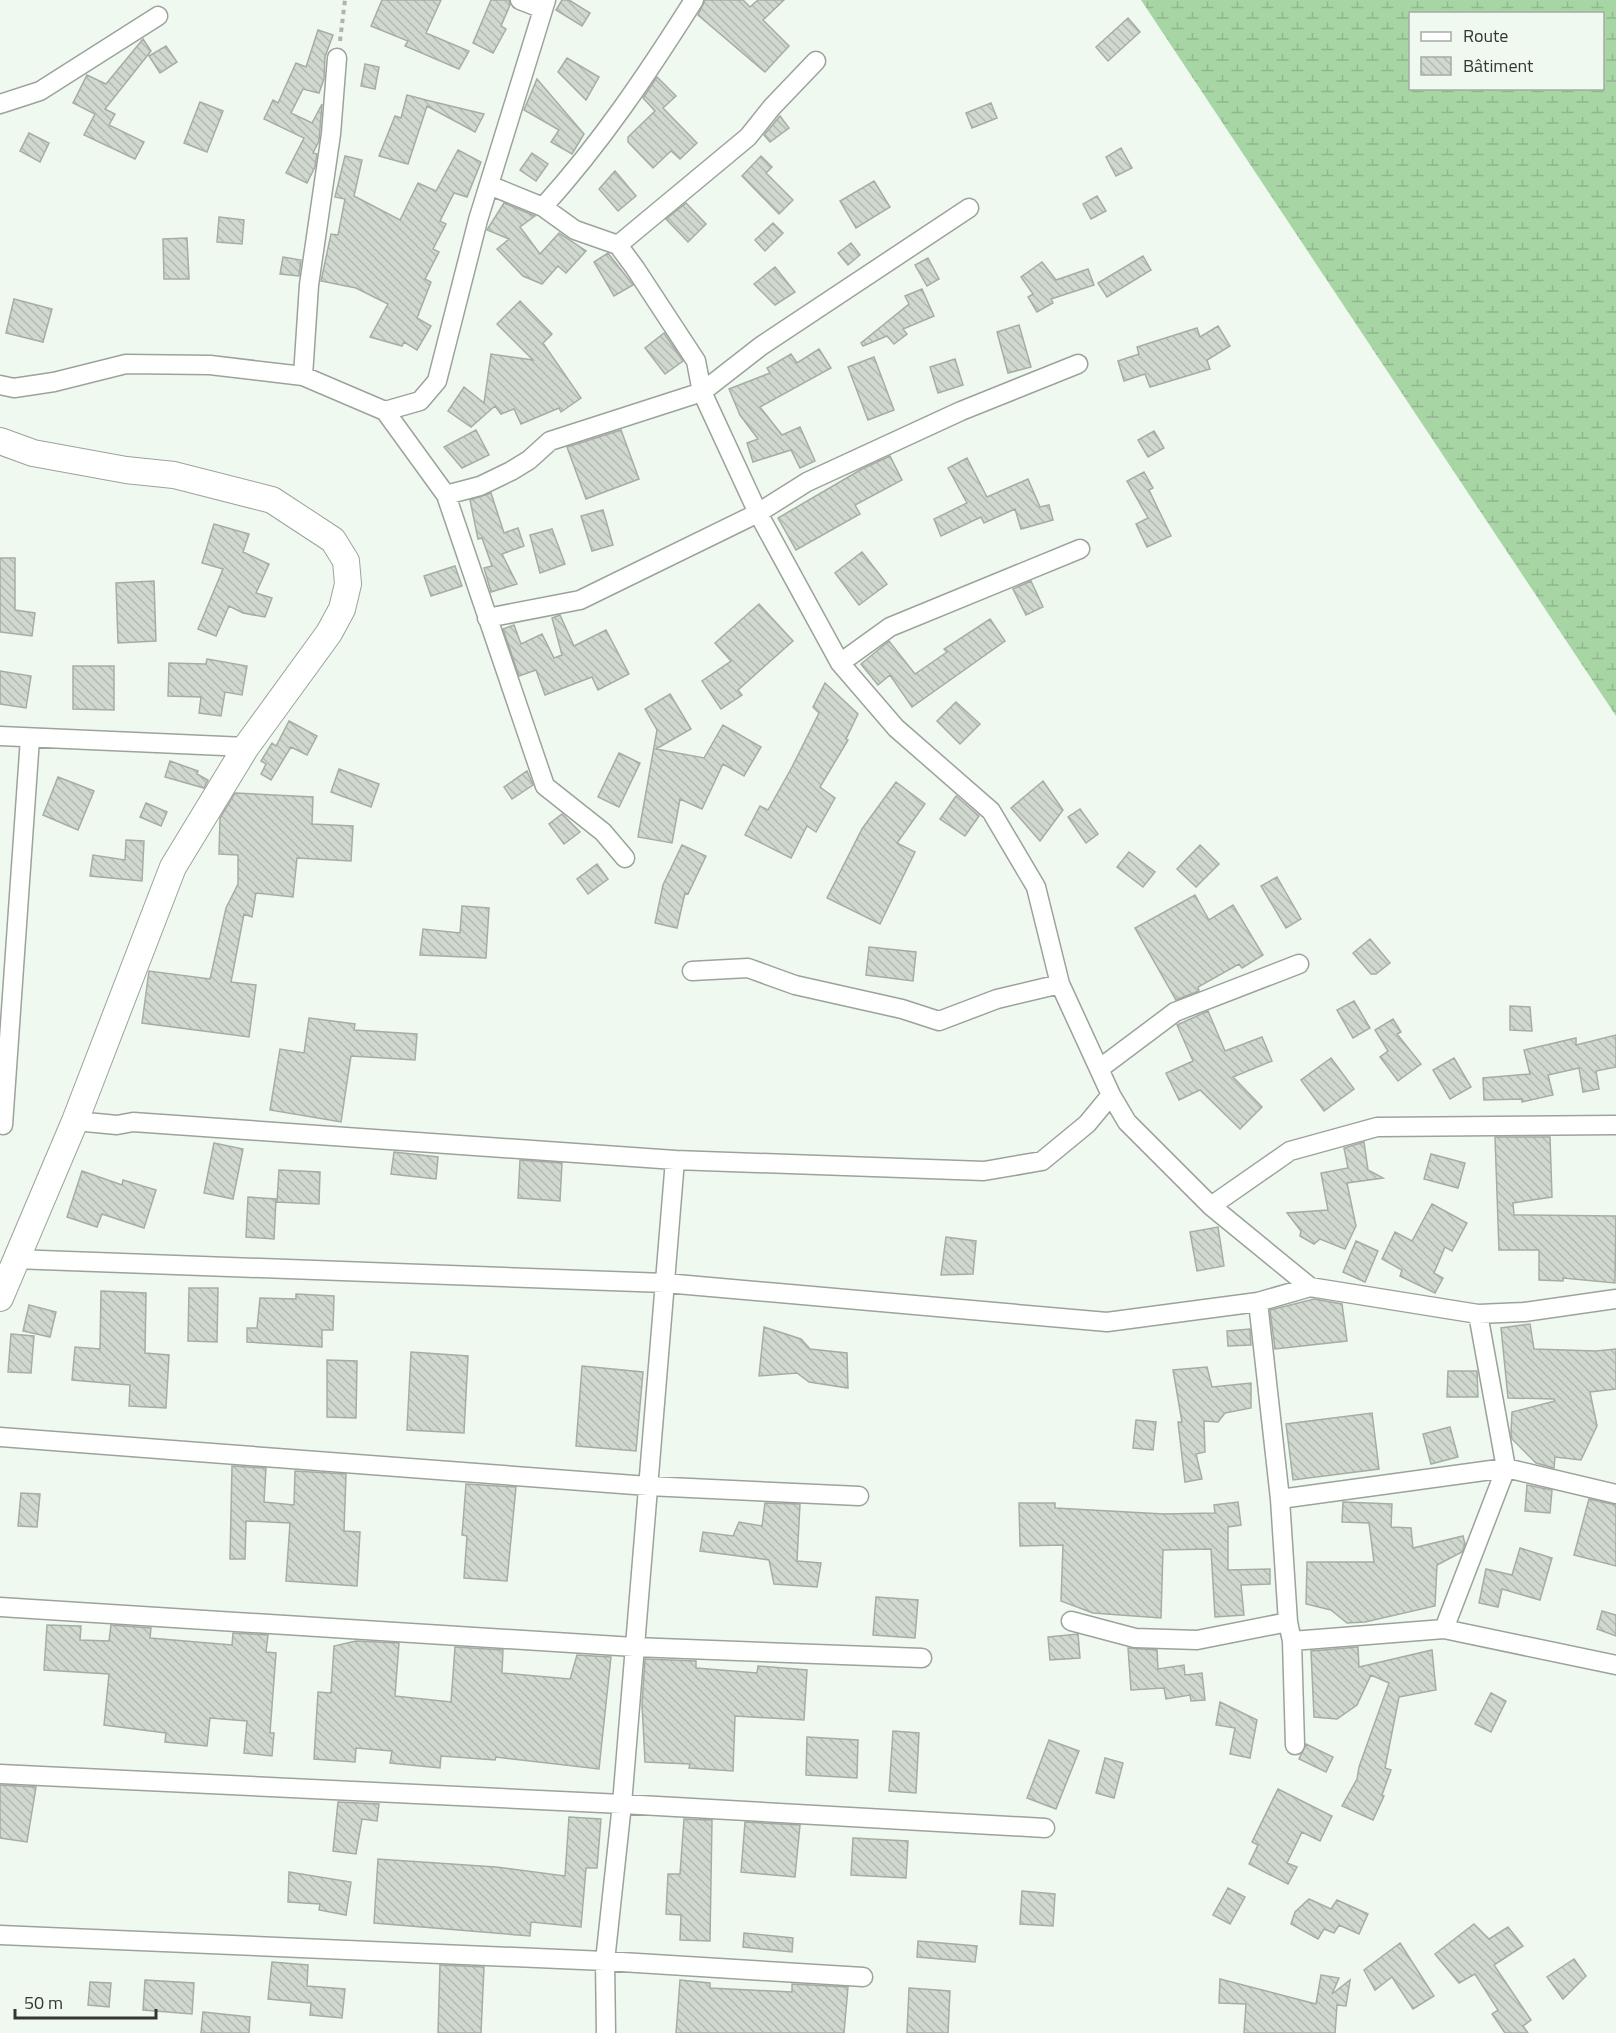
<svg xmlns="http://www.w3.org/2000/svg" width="1616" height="2033" viewBox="0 0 1616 2033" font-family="'Titillium Web',sans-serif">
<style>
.wetland{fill:url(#wetland-marsh);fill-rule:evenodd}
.building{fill:url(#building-back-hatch);stroke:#a6ada5;stroke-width:1.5}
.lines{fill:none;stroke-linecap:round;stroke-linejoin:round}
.street-casing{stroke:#9ba39b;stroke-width:21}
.secondary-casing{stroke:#9ba39b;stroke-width:28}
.path{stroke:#aeb5ae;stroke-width:4;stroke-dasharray:4.5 4.5;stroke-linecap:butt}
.street{stroke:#fff;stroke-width:18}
.secondary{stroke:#fff;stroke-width:26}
</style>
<defs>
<pattern id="wetland-marsh" width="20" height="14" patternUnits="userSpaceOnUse" patternTransform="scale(1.5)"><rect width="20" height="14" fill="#a8d5a4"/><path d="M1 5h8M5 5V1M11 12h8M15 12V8" fill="none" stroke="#91b78e"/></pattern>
<pattern id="building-back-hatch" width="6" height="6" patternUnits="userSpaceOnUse" patternTransform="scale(1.5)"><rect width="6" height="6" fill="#d0d8cf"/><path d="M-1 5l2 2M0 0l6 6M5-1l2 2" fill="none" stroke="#b3bab2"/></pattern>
</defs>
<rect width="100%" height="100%" fill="#f0f9f0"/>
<path class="wetland" d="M1141,0H1616V716ZM1410,14H1602V88H1410Z"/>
<path class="building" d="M382,0H441L426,33L469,51L459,69L405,46L408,41L371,26Z
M491,0H509L510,5L501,26L506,29L493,53L473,43Z
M562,0H569L590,13L582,26L556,10Z
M705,0H743L750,7L758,0H784L763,20L789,46L765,72L698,15Z
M1128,18L1140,32L1108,61L1096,47Z
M318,30L333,35L325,57L324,79L319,93L303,89L291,113L312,123L322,104L319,141L313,153L317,154L315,167L307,183L286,173L304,138L264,119L273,100L278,103L296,63L306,67Z
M143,39L151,51L105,109L115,114L109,125L144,142L135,159L84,135L95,114L73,103L87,75L106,84Z
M166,46L177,62L160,73L149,56Z
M567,58L599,77L586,100L558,72Z
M365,64L379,67L375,89L361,86Z
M657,77L676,96L663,108L697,143L680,159L671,151L653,168L628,142V137L655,111L643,98Z
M537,79L584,134L572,154L551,142L559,130L524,110Z
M407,95L426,100L484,114L475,132L427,106L408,164L379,156L395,116L401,118Z
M200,102L223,111L207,152L184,143Z
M991,103L997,118L972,128L966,113Z
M780,116L789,128L770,142L764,135Z
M29,133L49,143L40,162L20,151Z
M1121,148L1132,168L1116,176L1106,157Z
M458,150L481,162L467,197L454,193L440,221L446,224L433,249L439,252L425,279L431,282L417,318L431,326L417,350L404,342L402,346L370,337L388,304L356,288L321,281L331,234L338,235L345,199L335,197L345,156L362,160L354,196L400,220L418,183L436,191Z
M532,153L548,164L536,181L520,170Z
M761,156L772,167L766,173L793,200L779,214L742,176Z
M615,171L636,196L618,211L599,189Z
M874,181L890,207L856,228L840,201Z
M1097,196L1106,211L1091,219L1083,204Z
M504,203L535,216L520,227L540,254L559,233L586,251L566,273L558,266L542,284L523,276L497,249L509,239L487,230Z
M686,203L706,224L688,242L666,219Z
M219,217L244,220L242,244L217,242Z
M773,223L783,233L765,251L755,240Z
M187,238L189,279H164L163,239Z
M851,243L860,255L848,265L838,253Z
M608,253L633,285L614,296L594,262Z
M1143,256L1151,270L1107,297L1098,283Z
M283,257L301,260L299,276L280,274Z
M928,258L939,279L927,286L915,265Z
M1042,262L1056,280L1088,269L1094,285L1051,299L1053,303L1037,312L1028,297L1033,294L1021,277Z
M775,267L795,292L775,305L754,284Z
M922,289L934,316L903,329L907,334L894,344L887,336L863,346L861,343L909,304L905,296Z
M14,299L52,309L43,342L6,333Z
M520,301L552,334L543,343L581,398L561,412L559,408L521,424L514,409L501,414L495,406L471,427L448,411L464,387L484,403L491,354L533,360L497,324Z
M1019,325L1031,367L1008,373L997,332Z
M1218,326L1230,346L1207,360L1210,369L1150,387L1145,374L1124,381L1118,361L1139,354L1137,347L1197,328L1200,337Z
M664,333L683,361L665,374L645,348Z
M819,349L831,368L760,407L782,435L800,427L815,461L800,468L791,450L753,462L747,443L758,439L740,415L729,389L770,373L767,368L791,354L797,363Z
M874,357L894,410L868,420L848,367Z
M955,359L963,385L938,393L930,367Z
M476,430L489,455L462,468L444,447Z
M621,430L639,479L586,499L567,447Z
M1154,431L1164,448L1148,457L1138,440Z
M890,456L902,480L855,505L860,514L796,550L778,518L862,469Z
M967,458L987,497L1028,479L1040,507L1049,505L1053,520L1021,529L1015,509L984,523L981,517L941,536L934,519L967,503L948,468Z
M1144,472L1153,488L1149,490L1171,536L1147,547L1136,524L1148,518L1127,481Z
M491,493L504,533L518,528L524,546L502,554L517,584L491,592L484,568L492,566L482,538L478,539L470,500Z
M603,510L613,545L592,551L581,516Z
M214,524L249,534L243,552L269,564L256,593L272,598L265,617L243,613L229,606L216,636L198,629L223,569L202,563Z
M552,529L565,564L540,573L530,535Z
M862,552L887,584L859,605L835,573Z
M0,558H15V610L35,613L32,636L0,632Z
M455,566L462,586L431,596L424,576Z
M154,581L156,641L118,643L116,583Z
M1031,581L1043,607L1026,615L1013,589Z
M759,604L793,641L738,690L742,695L721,709L702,681L731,661L715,643Z
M560,615L574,646L606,630L629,674L598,690L592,677L545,695L536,670L519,676L503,629L514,625L521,644L542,634L554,658L562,655L552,618Z
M990,619L1005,641L912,707L890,675L878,685L861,664L889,641L915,674L947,652L944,649Z
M207,659L247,666L242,695L225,692L221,716L199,713L201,697L168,696L169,663L206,664Z
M73,666H114V710L73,709Z
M0,671L31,676L26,708L0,704Z
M825,683L858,714L846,739L848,740L820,787L835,798L816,832L807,826L791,858L745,835L760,806L768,810L792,767L819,713L813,707Z
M670,694L691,729L656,749L704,758L723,725L761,747L744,776L723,764L702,809L680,799L672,843L638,837L657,730L645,709Z
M956,702L980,724L960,744L937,721Z
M289,721L317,736L307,755L291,747L271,780L261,774L266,764L261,761L272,743L276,746Z
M619,753L640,763L619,807L598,797Z
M170,761L198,771L197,774L208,780L204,788L165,777Z
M339,769L379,784L371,807L331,792Z
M527,771L533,785L512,799L504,787Z
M58,777L94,791L78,830L43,815Z
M1043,781L1063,810L1040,841L1011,808Z
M896,782L925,804L897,843L915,852L880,924L827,898L862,829Z
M235,793L313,797L312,824L353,826L351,861L297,858L293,897L256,893L252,917L244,914L231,982L256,985L249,1037L142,1023L149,971L210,979L226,908L238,884V855L219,854L220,818Z
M956,796L979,816L965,836L940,819Z
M146,803L167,812L161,826L140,817Z
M1080,809L1098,834L1086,843L1068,817Z
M562,814L580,832L564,844L549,824Z
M126,840L144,841L142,881L90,876L93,855L125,860Z
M682,845L706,856L688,894L685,893L677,928L655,923L663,885Z
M1200,845L1219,864L1196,887L1177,869Z
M1129,852L1155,872L1143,887L1117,867Z
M597,864L608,879L588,894L577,879Z
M1277,877L1301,919L1286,928L1261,886Z
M1195,895L1209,920L1233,905L1263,955L1242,968L1239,964L1198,987L1199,991L1176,1000L1135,928Z
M462,906L489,908L486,958L420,955L423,929L460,933Z
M1370,939L1390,963L1376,974H1371L1353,953Z
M869,947L916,952L913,981L866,975Z
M1354,1001L1370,1028L1353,1038L1337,1010Z
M1510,1006L1530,1007L1532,1031L1510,1030Z
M1208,1011L1225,1051L1262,1037L1272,1061L1233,1077L1262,1107L1240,1129L1200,1090L1179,1100L1166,1073L1193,1061L1177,1025Z
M309,1018L355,1024L354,1030L417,1034L415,1060L351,1056L341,1122L270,1110L280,1049L304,1053Z
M1393,1019L1401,1032L1397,1034L1421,1064L1398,1081L1380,1057L1388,1051L1375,1030Z
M1616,1035V1067L1596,1071L1599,1089L1583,1092L1579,1068L1548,1075L1553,1095L1522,1102V1099L1484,1100L1483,1078L1530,1074L1524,1050L1576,1038V1045Z
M1331,1058L1354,1089L1324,1111L1301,1080Z
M1454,1058L1471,1087L1450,1099L1433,1070Z
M1495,1137H1550L1552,1197L1513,1203L1514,1215L1616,1216L1615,1283L1563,1278V1281L1539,1280V1250H1499Z
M1364,1142L1368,1170L1383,1178L1347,1183L1356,1226L1345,1249L1320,1239L1314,1244L1300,1236L1301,1231L1287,1213L1328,1210L1321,1173L1348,1168L1344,1148Z
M214,1143L243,1149L233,1199L204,1193Z
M394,1152L438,1157L436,1179L391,1174Z
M1431,1154L1465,1163L1458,1188L1424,1179Z
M520,1160L562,1163L560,1201L518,1198Z
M279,1170L320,1172L319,1204L277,1202Z
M82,1171L122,1185L123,1180L156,1190L144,1228L102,1214L97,1227L67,1217Z
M248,1197L276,1199L274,1239L246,1237Z
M1432,1204L1467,1223L1452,1251L1445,1247L1434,1273L1443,1278L1435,1293L1400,1276L1402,1270L1382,1259L1395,1232L1412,1241Z
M1218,1227L1224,1266L1197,1271L1190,1232Z
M946,1237L976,1241L973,1274L941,1275Z
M1356,1241L1378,1251L1365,1282L1343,1272Z
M189,1288H218L217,1342L188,1341Z
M101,1291L146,1293L145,1353L169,1355L166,1408L129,1406L130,1385L72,1380L75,1347L100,1349Z
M296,1294L334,1296L333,1330H322V1347L247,1342V1328H257L260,1298L296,1299Z
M1314,1299L1342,1304L1347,1341L1275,1349L1270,1310Z
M29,1305L56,1312L50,1337L23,1331Z
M1530,1324L1534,1349L1596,1351L1616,1349V1389L1590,1392L1597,1426L1581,1460L1555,1457L1554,1468L1536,1463L1512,1439L1511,1433L1512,1412L1555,1401L1554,1399L1508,1398L1501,1328Z
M764,1327L801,1339L810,1349L847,1353L848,1388L809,1382L797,1373L759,1376Z
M1250,1329L1251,1345L1228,1346L1227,1331Z
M11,1334L34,1336L31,1373L8,1372Z
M411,1352L468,1356L464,1433L407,1430Z
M327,1360L357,1361L356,1418L327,1417Z
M582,1366L643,1372L636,1451L576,1446Z
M1207,1367L1212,1387L1251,1383V1408L1225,1413L1218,1422L1204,1421L1205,1452L1196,1454L1202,1479L1185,1482L1178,1422H1182L1173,1370Z
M1448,1371H1477L1478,1397H1447Z
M1372,1413L1379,1469L1293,1480L1286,1424Z
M1136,1420L1156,1422L1153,1450L1133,1448Z
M1450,1427L1458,1457L1431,1464L1423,1434Z
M232,1466L266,1468L264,1502L294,1505L295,1471L346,1474L344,1531L360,1532L357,1586L286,1581L290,1523L246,1521L245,1559H230Z
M466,1484L516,1487L507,1581L464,1578L467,1536L462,1535Z
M1527,1485L1552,1490L1550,1513L1525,1511Z
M21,1493L40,1494L37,1527L18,1526Z
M1589,1499L1616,1505V1566L1574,1555Z
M1238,1502L1241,1525L1228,1527V1570L1270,1569V1584L1241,1585L1244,1615L1215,1617L1211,1549L1163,1550L1161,1618L1093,1613L1061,1601L1063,1545L1020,1546L1019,1503H1055V1508L1164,1514L1215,1513L1214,1505Z
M1343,1502L1392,1504L1391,1527L1411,1528L1413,1548L1463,1536L1465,1544L1462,1552L1437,1565L1435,1606L1365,1622L1347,1623L1331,1610L1306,1604L1307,1562H1374L1369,1523L1342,1522Z
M765,1503L800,1504L797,1561L821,1563L817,1587L774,1584L769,1560L700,1551L703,1532L733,1536L739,1522L762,1526Z
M1520,1548L1552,1558L1540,1600L1502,1589L1498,1607L1479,1603L1486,1569L1512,1575Z
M876,1597L918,1600L915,1638L873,1635Z
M1602,1611L1616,1615V1636L1597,1629Z
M47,1625L81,1626L80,1640L109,1641L111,1625L151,1628L150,1638L232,1645L233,1633L268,1635L266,1652L276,1653L270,1733H274L272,1756L244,1753L247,1721L210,1718L207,1746L165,1742L166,1733L104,1725L109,1674L44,1670Z
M1078,1634L1080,1658L1050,1660L1048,1637Z
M356,1641L399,1643L395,1696L451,1702L455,1647L503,1650L502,1673L570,1679L577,1655L611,1657L599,1769L496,1757L495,1760L441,1756L440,1768L390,1763L392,1751L356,1748L355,1762L314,1759L318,1692L331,1693L334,1646Z
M1358,1647L1359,1667L1432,1650L1436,1690L1399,1697L1385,1768L1391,1770L1382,1795L1384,1796L1373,1820L1342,1806L1357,1779L1359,1767L1389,1683L1371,1675L1357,1705L1337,1719L1314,1717L1311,1651Z
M1128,1648L1157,1650L1158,1669L1184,1665L1185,1675L1202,1673L1205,1700L1191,1701L1190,1695L1166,1699L1164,1688L1131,1690Z
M645,1659L696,1661V1668L757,1673L758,1666L807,1670L804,1720L735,1716L733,1771L689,1768L690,1764L645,1762L642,1704Z
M1491,1693L1506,1701L1491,1732L1475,1724Z
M1220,1702L1257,1720L1250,1758L1230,1754L1235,1728L1216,1725Z
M893,1731L919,1733L916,1793L889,1791Z
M807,1737L858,1740L857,1778L806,1775Z
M1049,1740L1079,1751L1056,1809L1027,1798Z
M1306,1744L1333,1757L1326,1772L1299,1759Z
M1105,1758L1123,1763L1114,1798L1096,1793Z
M0,1785L36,1787L27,1842L0,1838Z
M1278,1789L1332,1816L1320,1841L1302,1832L1287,1863L1297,1867L1288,1884L1249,1864L1258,1845L1252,1842Z
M338,1802L379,1804L377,1821L362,1819L356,1854L333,1851Z
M569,1817L601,1819L597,1868H586L581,1927L531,1922L530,1936L374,1923L378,1859L496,1867L565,1876Z
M684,1819L712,1820L710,1941L680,1940L681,1915L666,1914L668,1874H680Z
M745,1822L800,1825L795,1877L741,1872Z
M853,1838L908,1841L906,1878L851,1875Z
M289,1872L351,1882L346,1915L319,1910L320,1904L288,1902Z
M1228,1888L1245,1897L1230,1924L1213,1915Z
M1022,1891L1055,1894L1053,1926L1020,1924Z
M1309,1899L1331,1909L1337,1900L1368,1914L1359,1934L1339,1925L1334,1933L1324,1929L1318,1939L1291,1924L1295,1912Z
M1474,1924L1489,1939L1508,1927L1523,1946L1494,1965L1531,2020L1523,2026L1528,2033H1505L1492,2014L1498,2010L1475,1974L1459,1983L1435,1954Z
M744,1933L793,1938L792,1952L743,1947Z
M918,1941L977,1946L975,1962L917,1957Z
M1400,1943L1434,1996L1413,2009L1392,1977L1375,1990L1364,1970Z
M1574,1959L1586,1976L1563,1999L1547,1977Z
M272,1962L308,1965L307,1986L345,1989L342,2018L310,2015L311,2003L268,1999Z
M440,1965L484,1967L481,2033H438Z
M1321,1975L1339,1978L1332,1994L1350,1980L1346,2006L1337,2005L1335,2033H1244L1246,2004L1219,2003L1220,1979L1316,2004Z
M145,1980L194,1983L192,2014L143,2010Z
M680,1980L710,1983V1988L792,1992V1984L848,1987L844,2033H676Z
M90,1982L111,1983L109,2007L88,2005Z
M909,1988L950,1991L948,2033H907Z
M203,2012L250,2017L249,2033H201Z"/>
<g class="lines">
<g class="street-casing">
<path id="street" d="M520,0L543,9
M0,104L40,91L158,16
M489,185L543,207L575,230L618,245L635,268L696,361L702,392L758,513L840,663L896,728L991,811L1036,887L1060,984L1111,1095L1127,1122L1211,1206L1310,1287
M543,207C601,143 648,73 694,0
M618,245L748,137L772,107L816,61
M303,376L309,285L331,134L337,58
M0,385L14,388L54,382L126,364L210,365L303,376L385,411L446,495L545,786L603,832L625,858
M385,411L420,401L437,381L478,220L546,0
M446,495L480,486L511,471L529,460L550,441L702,392L761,346L969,208
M487,618L580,600L758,513L807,482L961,411L1078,364
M840,663L890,627L1080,549
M0,736L246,747
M692,971L748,968L795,985L902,1009L939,1021L997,999L1060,984
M1099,1069L1175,1012L1299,964
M75,1121L117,1125L133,1122L675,1160L984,1171L1042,1161L1087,1124L1111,1095
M3,1125L30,738
M1211,1206L1290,1151L1377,1127L1616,1125
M14,1259L665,1283L1107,1322L1258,1302L1310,1287L1478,1314L1524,1312L1616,1299
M1258,1302L1280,1499L1288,1622L1292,1641L1295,1745
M0,1437L648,1486L859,1496
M1280,1499L1506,1468L1616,1494
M0,1607L634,1647L922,1658
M1071,1621L1135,1638L1197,1640L1288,1622
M1444,1629L1506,1468L1478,1314
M1292,1641L1444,1629L1616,1665
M0,1774L622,1804L1045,1828
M0,1935L605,1961L863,1977
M606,2033L605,1961L622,1804L675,1160"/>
</g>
<g class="secondary-casing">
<path id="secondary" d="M0,441L33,453L126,470L174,475L272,500L333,540L346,561L348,584L342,609L329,633L246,747L173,867L75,1121L0,1298"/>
</g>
<path class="path" d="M340,41L345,0"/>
<use href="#street" class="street"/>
<use href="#secondary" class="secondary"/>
</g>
<rect x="1409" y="12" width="195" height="78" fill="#f0f9f0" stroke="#a4aba4" stroke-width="1.5"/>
<rect x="1421" y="32" width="30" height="9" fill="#ffffff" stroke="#a4aba4" stroke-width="1.5"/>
<text x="1463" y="42" font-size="18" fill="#333633">Route</text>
<rect x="1421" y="57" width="30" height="18" fill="url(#building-back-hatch)" stroke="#a4aba4" stroke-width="1.5"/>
<text x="1463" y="72" font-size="18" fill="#333633">Bâtiment</text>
<path d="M15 2009v9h141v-9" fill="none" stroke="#333633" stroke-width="3"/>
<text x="24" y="2009" font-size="18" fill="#333633" stroke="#f0f9f0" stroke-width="4.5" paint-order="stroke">50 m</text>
</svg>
